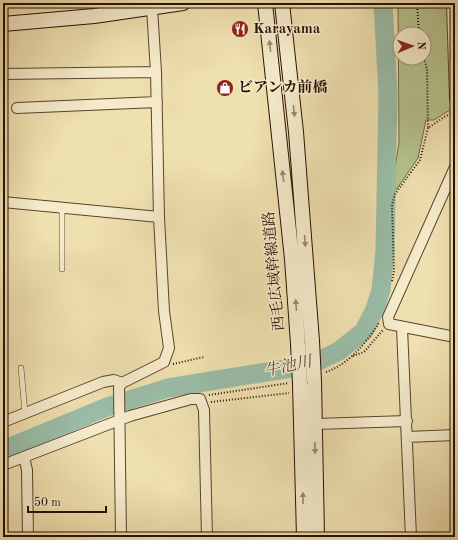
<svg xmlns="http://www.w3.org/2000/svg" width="458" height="540" viewBox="0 0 458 540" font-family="'Old Standard TT','Noto Serif JP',serif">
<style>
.green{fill:#b6c38d;stroke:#706847;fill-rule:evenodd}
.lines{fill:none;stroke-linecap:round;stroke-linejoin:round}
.river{stroke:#9abda8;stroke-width:19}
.lane-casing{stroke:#5a422c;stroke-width:6}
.street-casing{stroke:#5a422c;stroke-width:12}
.secondary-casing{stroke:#290e01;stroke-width:16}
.path{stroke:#290e01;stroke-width:2;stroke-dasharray:1 2;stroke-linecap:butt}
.lane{stroke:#f5ebcb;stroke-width:5}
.street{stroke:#f5ebcb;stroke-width:10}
.secondary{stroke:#f5ebcb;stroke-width:14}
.secondary-bridge-casing{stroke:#290e01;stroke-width:16;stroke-linecap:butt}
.secondary-bridge{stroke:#f5ebcb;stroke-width:14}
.oneway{fill:#998870}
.labels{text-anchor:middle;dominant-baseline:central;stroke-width:3;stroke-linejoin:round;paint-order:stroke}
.poi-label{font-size:15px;font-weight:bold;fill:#290e01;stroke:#f5ebcb;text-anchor:start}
.street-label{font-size:15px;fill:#290e01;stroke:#f5ebcb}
.water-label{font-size:16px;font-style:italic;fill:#514b3b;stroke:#f5ebcb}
</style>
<rect width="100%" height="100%" fill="#efe0af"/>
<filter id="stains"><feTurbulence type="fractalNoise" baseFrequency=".005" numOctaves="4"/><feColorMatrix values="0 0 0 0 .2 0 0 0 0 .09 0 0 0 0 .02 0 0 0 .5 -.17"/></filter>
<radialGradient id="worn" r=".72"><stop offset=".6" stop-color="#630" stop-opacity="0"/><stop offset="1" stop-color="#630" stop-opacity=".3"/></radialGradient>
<path class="green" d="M398,3H448L453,108L434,120H426L418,158L396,190L392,189L399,142ZM400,34H424V58H400Z"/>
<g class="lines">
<path class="river" d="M3,450L107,407L168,388L310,365L339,351L364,331L375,309L381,290L385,251L388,94L383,3"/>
<g class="lane-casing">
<path id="lane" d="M62,269V208
M21,368L25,413"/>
</g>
<g class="street-casing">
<path id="street" d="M452,3L455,98
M3,74L156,72
M17,108L157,102
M455,167L388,317L389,324L455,337
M3,202L159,217
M402,328L411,537
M3,422L103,382L114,380L122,383
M315,424L407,421
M407,437L455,435
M24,457L27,470L28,537
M3,465L130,416L191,399H200L204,410L207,537
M121,537L119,387L122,383L164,362L169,348L164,311L159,217L156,72L152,8"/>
</g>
<g class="secondary-casing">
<path id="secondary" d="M265,3L292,259L298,344
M282,3L296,132L312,341
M3,24L94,16L183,3
M314,381L317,537
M300,384L304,537"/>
</g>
<path class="path" d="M417,3L419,34
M424,58L427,69L428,128L444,117L455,112
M392,281L394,271L392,205L395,194L420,160L428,128
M353,356L364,352L383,330
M173,364L204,357
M326,372C349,364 366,343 379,323
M209,395L289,383
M211,402L289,393"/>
<use href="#lane" class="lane"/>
<use href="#street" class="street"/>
<use href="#secondary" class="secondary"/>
<g class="secondary-bridge-casing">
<path id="secondary-bridge" d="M312,341L314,381
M298,344L300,384"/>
</g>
<use href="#secondary-bridge" class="secondary-bridge"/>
</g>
<defs><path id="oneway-solid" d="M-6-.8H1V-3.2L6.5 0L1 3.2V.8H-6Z"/></defs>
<g class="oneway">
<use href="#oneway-solid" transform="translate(270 46) rotate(-96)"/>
<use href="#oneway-solid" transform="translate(294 111) rotate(84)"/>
<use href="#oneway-solid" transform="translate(283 176) rotate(-96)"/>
<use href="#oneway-solid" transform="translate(305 241) rotate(85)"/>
<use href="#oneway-solid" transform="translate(296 305) rotate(-94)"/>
<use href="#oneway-solid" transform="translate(315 448) rotate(89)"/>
<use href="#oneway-solid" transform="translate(303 498) rotate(-91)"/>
</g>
<defs>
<g id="restaurant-disc" transform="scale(0.9)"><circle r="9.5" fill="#8f2418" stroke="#f5ebcb"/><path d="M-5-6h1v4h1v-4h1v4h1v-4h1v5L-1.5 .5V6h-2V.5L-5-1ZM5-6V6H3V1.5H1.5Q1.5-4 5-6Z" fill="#fff"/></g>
<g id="shop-disc" transform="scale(0.9)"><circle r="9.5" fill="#8f2418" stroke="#f5ebcb"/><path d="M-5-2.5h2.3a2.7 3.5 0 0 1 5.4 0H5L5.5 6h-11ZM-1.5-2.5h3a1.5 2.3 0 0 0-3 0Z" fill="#fff"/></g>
</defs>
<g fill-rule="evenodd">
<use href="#restaurant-disc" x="240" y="29"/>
<use href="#shop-disc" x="225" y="88"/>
</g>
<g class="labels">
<g class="poi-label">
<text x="253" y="29">Karayama</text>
<text x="238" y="88">ビアンカ前橋</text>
</g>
<g class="street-label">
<text transform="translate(275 271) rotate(-95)">西毛広域幹線道路</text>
</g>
<g class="water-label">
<text transform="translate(288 367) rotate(-12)">牛池川</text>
</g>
</g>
<rect width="458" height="540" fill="none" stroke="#efe0af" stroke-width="16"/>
<rect x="4" y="4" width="450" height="532" fill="none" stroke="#290e01" stroke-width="2"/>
<rect x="8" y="8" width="442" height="524" fill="none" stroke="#290e01"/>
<g transform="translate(412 46) rotate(88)"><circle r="19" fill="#f5ebcb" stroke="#a3937a"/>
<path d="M0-3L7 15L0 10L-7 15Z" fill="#8f2418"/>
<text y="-6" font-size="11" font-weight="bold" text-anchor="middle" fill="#290e01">N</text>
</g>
<path d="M28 506v6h78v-6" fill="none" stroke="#290e01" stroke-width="2"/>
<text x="34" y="506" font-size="12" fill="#290e01" stroke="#f5ebcb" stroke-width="3" paint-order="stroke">50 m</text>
<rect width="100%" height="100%" filter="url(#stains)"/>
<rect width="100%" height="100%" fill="url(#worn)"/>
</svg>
